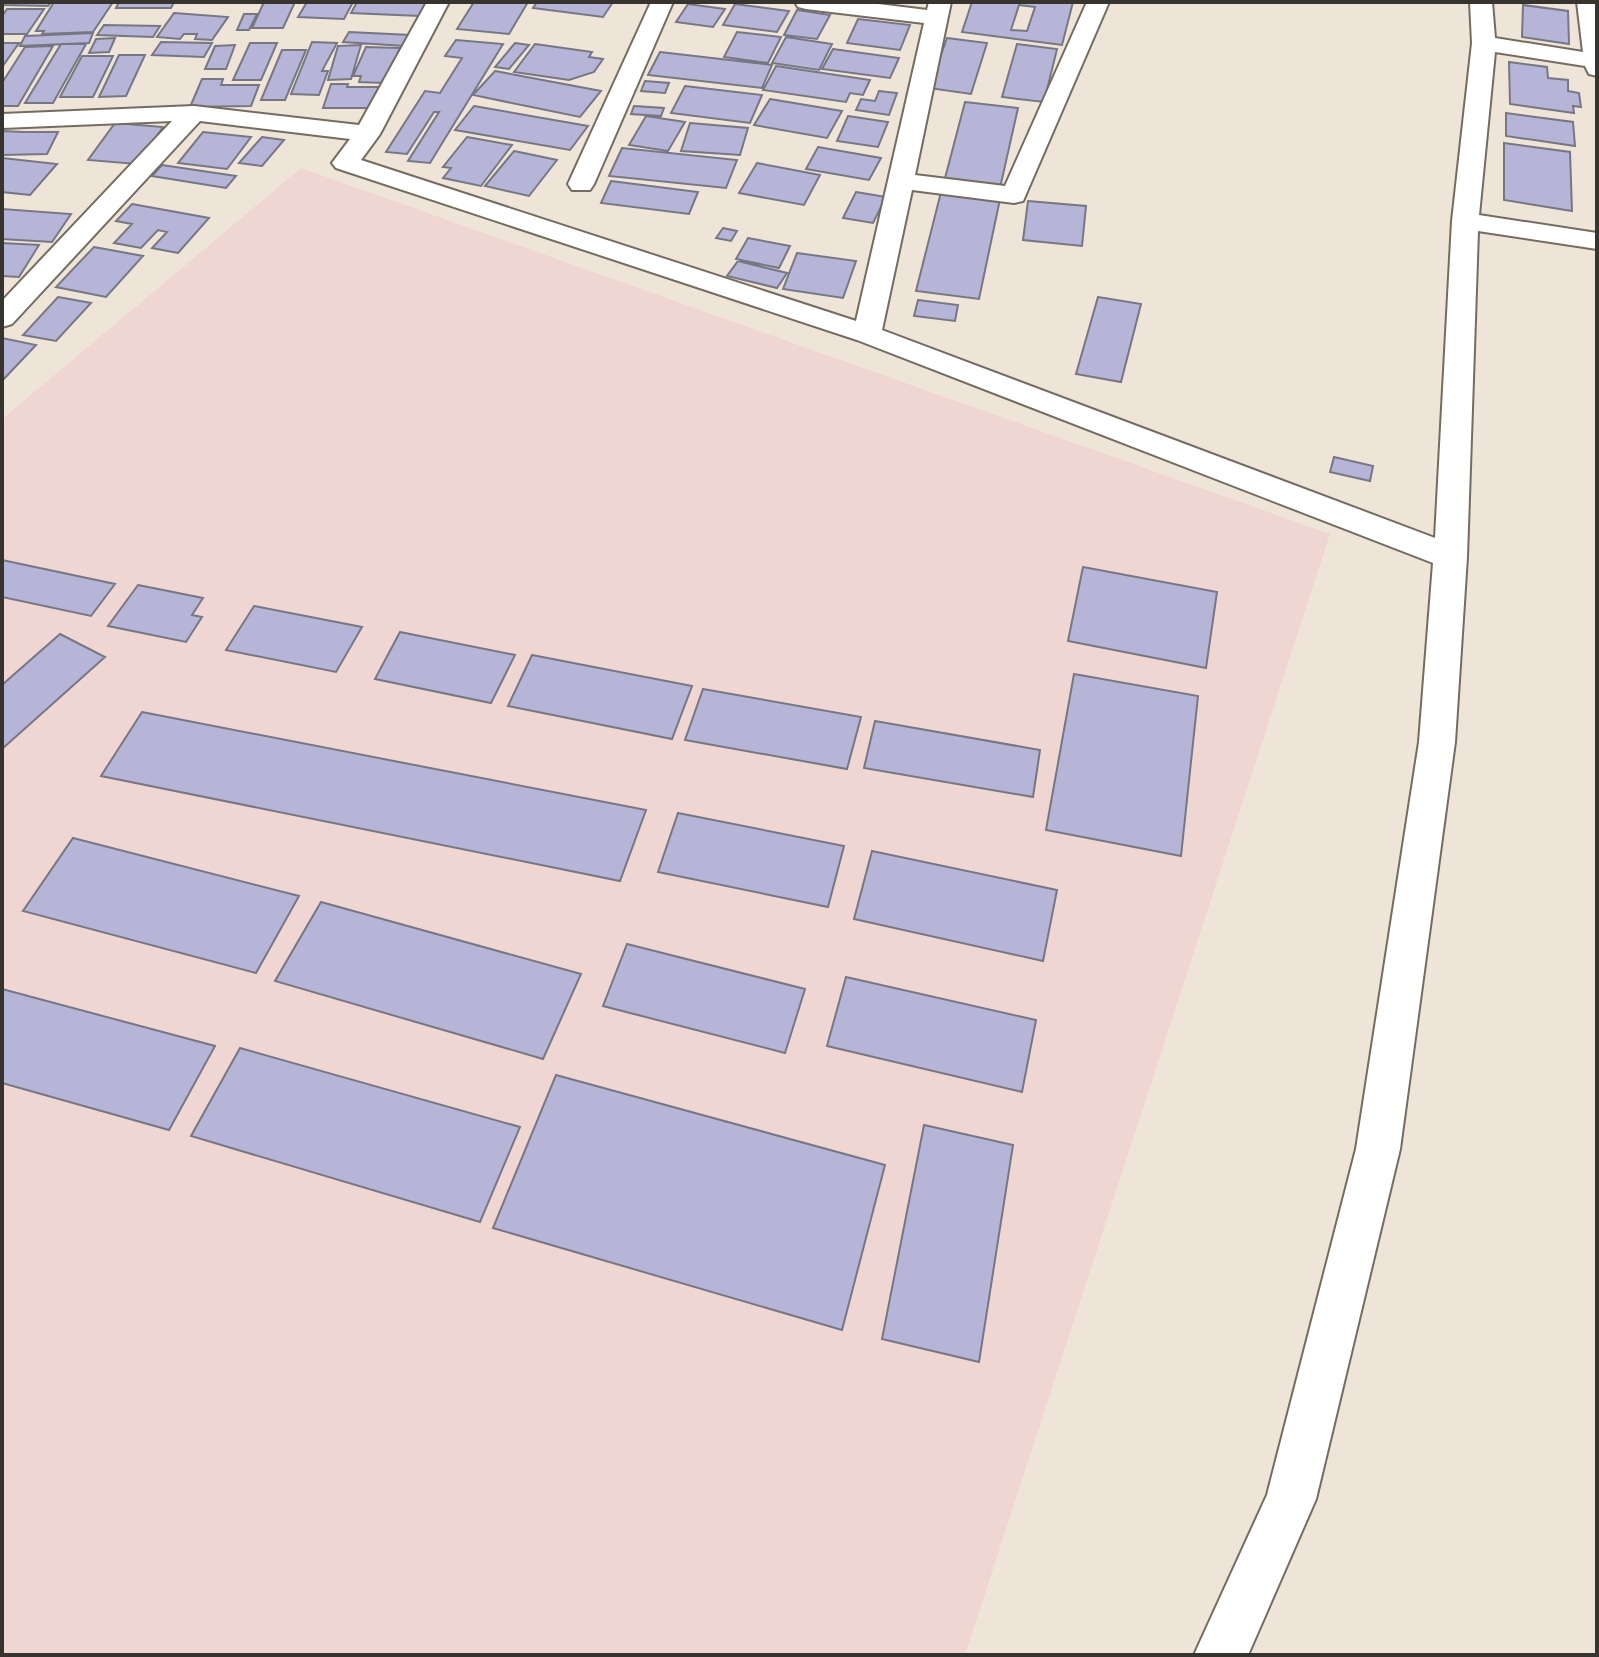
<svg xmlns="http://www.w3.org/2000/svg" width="1599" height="1657" viewBox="0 0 1599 1657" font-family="'Fira Sans Condensed',sans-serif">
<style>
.industrial{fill:#f0d6d2}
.building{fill:#b6b5d7;stroke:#777784;stroke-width:2;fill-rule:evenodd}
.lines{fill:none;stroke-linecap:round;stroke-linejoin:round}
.minor-casing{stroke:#746c61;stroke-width:4}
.minor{fill:#fff;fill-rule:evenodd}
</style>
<rect width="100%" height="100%" fill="#eee5d8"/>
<path class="industrial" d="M301,168L1330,534L965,1655H2V419Z"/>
<path class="building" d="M5,2H51L48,6L3,5Z
M54,2H113L93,32L42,34L44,31H36Z
M119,2H174L171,8H116Z
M264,2H295L283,28H252Z
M307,2H353L344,19L298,17Z
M357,2H417L427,3L420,16L351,13Z
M474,2H528L509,34L457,29Z
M537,2H613L603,17L533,8Z
M972,2H1073L1062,45L962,32ZM1019,5L1035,7L1027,31L1011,30Z
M688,4L725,9L713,27L676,22Z
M735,4L789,11L777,32L723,25Z
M1523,5L1568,11L1569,44L1522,37Z
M7,9H44L27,34H2V16Z
M797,10L830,15L817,39L784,35Z
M174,13L228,17L212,40L195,39L197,34H184L180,39L157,37Z
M244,14H257L249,30H237Z
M858,19L910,25L900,50L847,43Z
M104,25L160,26L153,37L97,35Z
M349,32L410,35L405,46L343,42Z
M737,32L781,37L768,63L724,57Z
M93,33L89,43L20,46L25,36Z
M786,37L832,44L819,70L772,63Z
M115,38L109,52L89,53L96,39Z
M947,38L987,43L971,94L929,88Z
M456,40L503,44L430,163L408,161L439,112H434L407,154L386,152L425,91L440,93L462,58L445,56Z
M161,42L212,43L204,57L152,55Z
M312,42L337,43L322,71H328L319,95L291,94Z
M2,43H19L2,67Z
M250,43H277L261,80H233Z
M515,43L529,45L509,69L495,67Z
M61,44H86L53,103H25Z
M535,44L592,52L589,57L603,59L594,72L569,80L514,72Z
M1017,44L1057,49L1044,102L1002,97Z
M235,45L226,69H205L215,46Z
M361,45L351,79L328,80L338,46Z
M53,46L18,106H2V83L25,47Z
M366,47L400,48L385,83L359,82L361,76H353Z
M833,49L899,58L890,78L822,69Z
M282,50H306L285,100H261Z
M660,52L772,65L762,88L648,75Z
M119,55H145L126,96L99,97Z
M82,56H113L93,97H60Z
M1509,62L1547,67L1548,78L1568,80V91L1579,93L1581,107L1573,106L1574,113L1510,104Z
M776,66L870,80L863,95L850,93L846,102L763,90Z
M495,71L601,91L580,117L473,95Z
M202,79H223L221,85H259L251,106L190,107Z
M645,81L669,83L665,93L641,91Z
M331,84H348L347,87H380L373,108H323Z
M685,86L762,95L750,123L671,113Z
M879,91L897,93L889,115L856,110L861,99L875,101Z
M770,99L842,111L827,138L754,125Z
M965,102L1018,108L1000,188L944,182Z
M474,106L588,126L570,150L455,130Z
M634,106L664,108L661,116L631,114Z
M1506,113L1573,122L1575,146L1506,136Z
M646,116L685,122L668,151L629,145Z
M848,116L888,122L878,147L837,141Z
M115,123L163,127L137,164L88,160Z
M690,123L748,128L740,155L681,151Z
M2,131L24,132H58L47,154L2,155Z
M203,132L251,137L227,169L178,163Z
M262,137L284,140L262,166L239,163Z
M467,137L512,145L481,186L443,178L451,168L443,167Z
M1504,143L1570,152L1572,211L1504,200Z
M818,147L881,158L869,180L806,169Z
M622,148L737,160L726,188L609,176Z
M514,151L557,160L529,196L485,186Z
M2,158L57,164L30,195L2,192Z
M757,163L820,175L804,205L739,193Z
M162,165L236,176L226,188L152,176Z
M611,181L698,192L689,214L601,203Z
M856,192L886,197L873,223L843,218Z
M941,192L1000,199L979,299L916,291Z
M1028,201L1086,206L1082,246L1023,240Z
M132,204L209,218L178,253L152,248L167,232L158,230L141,248L114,243L132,224L116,221Z
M2,209L71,214L52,242L2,239Z
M723,228L737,231L731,241L716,238Z
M748,238L790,246L779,268L736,259Z
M2,243L39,245L19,277L2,276Z
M94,247L143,256L106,297L56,287Z
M797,253L856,261L843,298L783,289Z
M738,261L787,273L777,288L727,276Z
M58,297L91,303L56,341L23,335Z
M1098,297L1141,304L1121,382L1076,374Z
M918,300L958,305L955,321L914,316Z
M2,338L36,345L2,381Z
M1334,457L1373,466L1370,481L1330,472Z
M2,560L115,584L91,616L2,597Z
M1083,567L1217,592L1206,668L1068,641Z
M138,585L203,598L192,615L202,617L186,642L108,626Z
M254,606L362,627L336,672L226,650Z
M400,632L515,655L491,703L375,679Z
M60,634L105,657L2,749V685Z
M532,655L692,686L672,739L508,706Z
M1074,674L1198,696L1181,856L1046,830Z
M703,689L861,717L847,769L685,740Z
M142,712L646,810L620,881L101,776Z
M875,721L1040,750L1033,797L864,768Z
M678,813L844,846L828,907L658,872Z
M73,838L299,896L256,973L23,911Z
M872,851L1057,890L1043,961L854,919Z
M321,902L581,974L543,1059L275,981Z
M627,944L805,989L785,1053L603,1006Z
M846,977L1036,1020L1022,1092L827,1046Z
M2,989L215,1046L169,1130L2,1083Z
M240,1048L520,1127L480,1222L191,1136Z
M556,1075L885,1165L842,1330L493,1228Z
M924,1125L1013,1145L979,1362L882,1339Z"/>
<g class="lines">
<g class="minor-casing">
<path id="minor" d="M427,2H449L380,134L361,160L856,321L924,23L806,9L798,7L795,2H862L927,10L929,2H951L915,175L1005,186L1087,2H1109L1023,201L1014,203L912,190L882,330L1435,538L1452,221L1472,43L1470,2H1492L1495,38L1583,52L1577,2H1597V76L1589,74L1585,66L1495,52L1479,215L1597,233V249L1478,231L1467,557L1455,742L1400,1149L1316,1499L1248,1655H1194L1267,1495L1356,1149L1419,742L1433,563L857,340L336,168L332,163L350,139L200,121L12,324L2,327V301L172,121L2,128V114L194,106L359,125Z
M651,2H673L594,184L590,190H572L568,184Z"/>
</g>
<use href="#minor" class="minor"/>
</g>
<rect width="1599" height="1657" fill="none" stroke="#37332e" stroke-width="8"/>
</svg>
